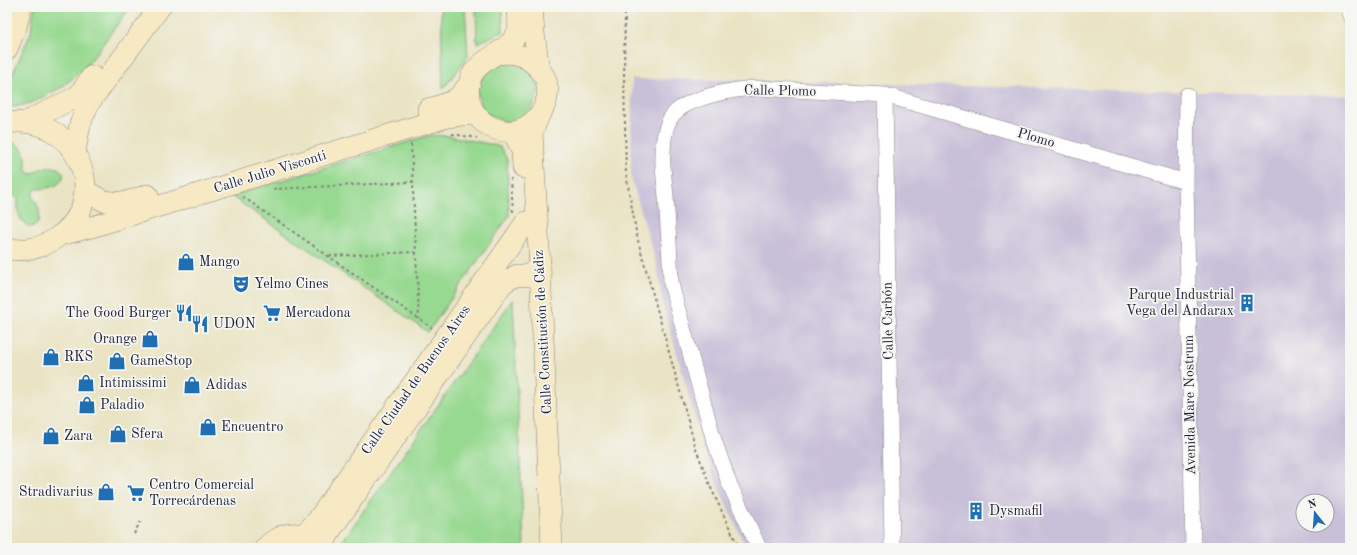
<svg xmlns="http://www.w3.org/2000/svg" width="1357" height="555" viewBox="0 0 1357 555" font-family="'Old Standard TT',serif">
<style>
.industrial{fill:#c8bfd8;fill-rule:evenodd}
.green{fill:#97d990;stroke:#5c7e66}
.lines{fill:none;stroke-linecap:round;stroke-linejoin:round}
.lane-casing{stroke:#868380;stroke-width:8}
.street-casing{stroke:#868380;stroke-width:16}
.secondary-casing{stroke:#868380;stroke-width:22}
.path{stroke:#868380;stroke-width:2;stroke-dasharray:3 3;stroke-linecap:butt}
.lane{stroke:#fff;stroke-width:7}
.street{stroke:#fff;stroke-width:15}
.secondary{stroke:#f6e9c3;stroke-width:21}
.labels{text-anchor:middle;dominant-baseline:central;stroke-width:3.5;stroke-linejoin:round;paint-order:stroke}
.street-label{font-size:14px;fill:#22223b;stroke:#f6f6f2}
.poi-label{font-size:14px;fill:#22223b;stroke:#f6f6f2;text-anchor:start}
</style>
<rect width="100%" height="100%" fill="#f6f6f2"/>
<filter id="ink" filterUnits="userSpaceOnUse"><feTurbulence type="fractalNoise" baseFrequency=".025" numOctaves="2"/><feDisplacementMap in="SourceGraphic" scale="8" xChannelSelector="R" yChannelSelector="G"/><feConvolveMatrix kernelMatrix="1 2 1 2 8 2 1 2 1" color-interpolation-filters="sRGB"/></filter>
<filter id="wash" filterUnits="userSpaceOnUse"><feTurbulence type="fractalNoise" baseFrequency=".012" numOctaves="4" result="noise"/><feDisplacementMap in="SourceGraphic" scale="16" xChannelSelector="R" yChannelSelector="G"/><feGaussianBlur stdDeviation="0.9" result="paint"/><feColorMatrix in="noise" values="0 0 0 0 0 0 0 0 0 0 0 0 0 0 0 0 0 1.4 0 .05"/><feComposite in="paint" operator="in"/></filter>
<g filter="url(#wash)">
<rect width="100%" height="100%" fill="#eae4c5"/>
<path class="industrial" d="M632,79L734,80L1350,96V548H746L715,479L701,439L663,304L657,266L631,177ZM1303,501H1327V525H1303Z"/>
<path class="green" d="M34,7H130L86,67L62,87L34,102L14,107L8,106L7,87L31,32Z
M441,7H465L468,57L443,89Z
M476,7H502L503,32L477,43Z
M509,61L531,71L539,90L531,112L508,123L483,112L476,88L491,65Z
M431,135L449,136L494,145L500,147L507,159L509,216L428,332L231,196Z
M11,142C24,145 29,160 25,171L32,174C64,152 81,189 35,189L32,196C39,205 45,222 31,227C18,222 17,211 18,198L11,195L7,198V180L11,175L7,169V145Z
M513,299L524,548H340L339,546Z"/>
</g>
<g filter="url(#ink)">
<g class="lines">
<g class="lane-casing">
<path id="lane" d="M1344,7L1350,25"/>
</g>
<g class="street-casing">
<path id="street" d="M885,95L892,548
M1187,95L1186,182L1193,548
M759,548L729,483L713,437L674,295L671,283C670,255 668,226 666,197C665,183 662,169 663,155C663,143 665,126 672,116C686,97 734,89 757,88L885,95L1186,182"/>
</g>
<g class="secondary-casing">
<path id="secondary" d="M532,7L534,33L539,68
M7,49L16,27L21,7
M498,54C512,52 523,54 534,64C568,91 532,145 493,128C481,122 471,112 469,98C463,59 502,60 517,34C520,28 518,15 518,7
M428,109C452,102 455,103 470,83
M538,118L532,133L540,267L552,548
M26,122L78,96L92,76
M7,123C76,112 115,201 56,238C40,249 26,251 7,249
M513,131L522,151L523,168
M75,152L80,124L89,103L160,7
M85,191L104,201L123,203L148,195
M64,234L95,226L447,117L461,115L476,114
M303,535L317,521L526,222
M322,547L330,531L503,283L517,275L527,276L540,267
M265,548C279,533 297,529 315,540"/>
</g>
<path class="path" d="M625,7L624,77L626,174L637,237L696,449L711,488L739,548
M452,134L477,138
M411,144L419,319
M511,179L513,213
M273,189L412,182
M243,197L432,328
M329,256L415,252
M7,400L10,399
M134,534L140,522"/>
<use href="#lane" class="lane"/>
<use href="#street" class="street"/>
<use href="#secondary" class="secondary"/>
</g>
</g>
<defs>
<g id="shop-bare" transform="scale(1.38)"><path d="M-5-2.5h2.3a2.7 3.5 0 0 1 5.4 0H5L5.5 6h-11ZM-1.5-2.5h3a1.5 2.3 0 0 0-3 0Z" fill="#1f6fb2" stroke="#f6f6f2" stroke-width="2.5" paint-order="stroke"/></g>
<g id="theatre-bare" transform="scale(1.38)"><path d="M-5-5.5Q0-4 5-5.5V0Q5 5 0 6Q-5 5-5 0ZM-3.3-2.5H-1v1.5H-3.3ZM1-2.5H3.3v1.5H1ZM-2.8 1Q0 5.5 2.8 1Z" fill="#1f6fb2" stroke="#f6f6f2" stroke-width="2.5" paint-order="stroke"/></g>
<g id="building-bare" transform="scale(1.38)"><path d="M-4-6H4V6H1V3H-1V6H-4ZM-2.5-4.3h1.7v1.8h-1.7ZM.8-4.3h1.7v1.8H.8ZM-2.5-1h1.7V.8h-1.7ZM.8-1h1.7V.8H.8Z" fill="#1f6fb2" stroke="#f6f6f2" stroke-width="2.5" paint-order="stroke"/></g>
<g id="restaurant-bare" transform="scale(1.38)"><path d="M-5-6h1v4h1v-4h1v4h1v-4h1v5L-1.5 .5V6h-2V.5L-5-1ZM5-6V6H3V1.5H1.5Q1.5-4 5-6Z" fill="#1f6fb2" stroke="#f6f6f2" stroke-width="2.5" paint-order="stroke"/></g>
<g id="supermarket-bare" transform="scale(1.38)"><path d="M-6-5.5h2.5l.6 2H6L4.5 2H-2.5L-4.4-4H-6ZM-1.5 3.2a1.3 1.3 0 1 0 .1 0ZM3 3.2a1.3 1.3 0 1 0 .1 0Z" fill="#1f6fb2" stroke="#f6f6f2" stroke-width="2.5" paint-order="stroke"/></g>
</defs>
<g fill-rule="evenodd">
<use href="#shop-bare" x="186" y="262"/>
<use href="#theatre-bare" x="241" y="284"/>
<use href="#building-bare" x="1247" y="303"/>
<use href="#restaurant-bare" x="184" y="313"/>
<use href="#supermarket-bare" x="272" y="313"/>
<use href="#restaurant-bare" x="200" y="324"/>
<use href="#shop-bare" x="150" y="339"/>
<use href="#shop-bare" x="51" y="357"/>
<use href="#shop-bare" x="117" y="361"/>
<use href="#shop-bare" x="86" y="383"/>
<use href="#shop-bare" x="192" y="385"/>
<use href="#shop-bare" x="87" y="405"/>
<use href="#shop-bare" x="208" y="427"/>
<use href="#shop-bare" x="118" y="434"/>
<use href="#shop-bare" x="51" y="436"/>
<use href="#shop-bare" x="106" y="492"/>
<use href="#supermarket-bare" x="136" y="493"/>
<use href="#building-bare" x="976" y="511"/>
</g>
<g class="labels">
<g class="street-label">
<text transform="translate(780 91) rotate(1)">Calle Plomo</text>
<text transform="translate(1036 138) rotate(16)">Plomo</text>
<text transform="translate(270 172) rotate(-17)">Calle Julio Visconti</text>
<text transform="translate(888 321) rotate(-91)">Calle Carbón</text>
<text transform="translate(543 332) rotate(-93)">Calle Constitución de Cádiz</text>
<text transform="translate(416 380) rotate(-55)">Calle Ciudad de Buenos Aires</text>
<text transform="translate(1190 405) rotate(-91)">Avenida Mare Nostrum</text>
</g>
<g class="poi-label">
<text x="199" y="262">Mango</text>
<text x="254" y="284">Yelmo Cines</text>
<text x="1234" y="295" text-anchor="end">Parque Industrial<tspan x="1234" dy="16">Vega del Andarax</tspan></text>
<text x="171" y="313" text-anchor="end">The Good Burger</text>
<text x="285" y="313">Mercadona</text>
<text x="213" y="324">UDON</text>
<text x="137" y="339" text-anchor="end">Orange</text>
<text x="64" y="357">RKS</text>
<text x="130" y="361">GameStop</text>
<text x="99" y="383">Intimissimi</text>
<text x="205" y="385">Adidas</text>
<text x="100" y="405">Paladio</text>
<text x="221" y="427">Encuentro</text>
<text x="131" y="434">Sfera</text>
<text x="64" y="436">Zara</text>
<text x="149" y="485">Centro Comercial<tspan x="149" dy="16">Torrecárdenas</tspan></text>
<text x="93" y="492" text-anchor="end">Stradivarius</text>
<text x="989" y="511">Dysmafil</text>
</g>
</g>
<rect width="1357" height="555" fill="none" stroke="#f6f6f2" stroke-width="24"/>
<g transform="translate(1315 513) rotate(343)"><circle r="19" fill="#f6f6f2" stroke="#a1a1a9"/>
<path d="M0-3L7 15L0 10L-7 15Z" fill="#1f6fb2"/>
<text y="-6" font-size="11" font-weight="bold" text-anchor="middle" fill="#22223b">N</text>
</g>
</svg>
